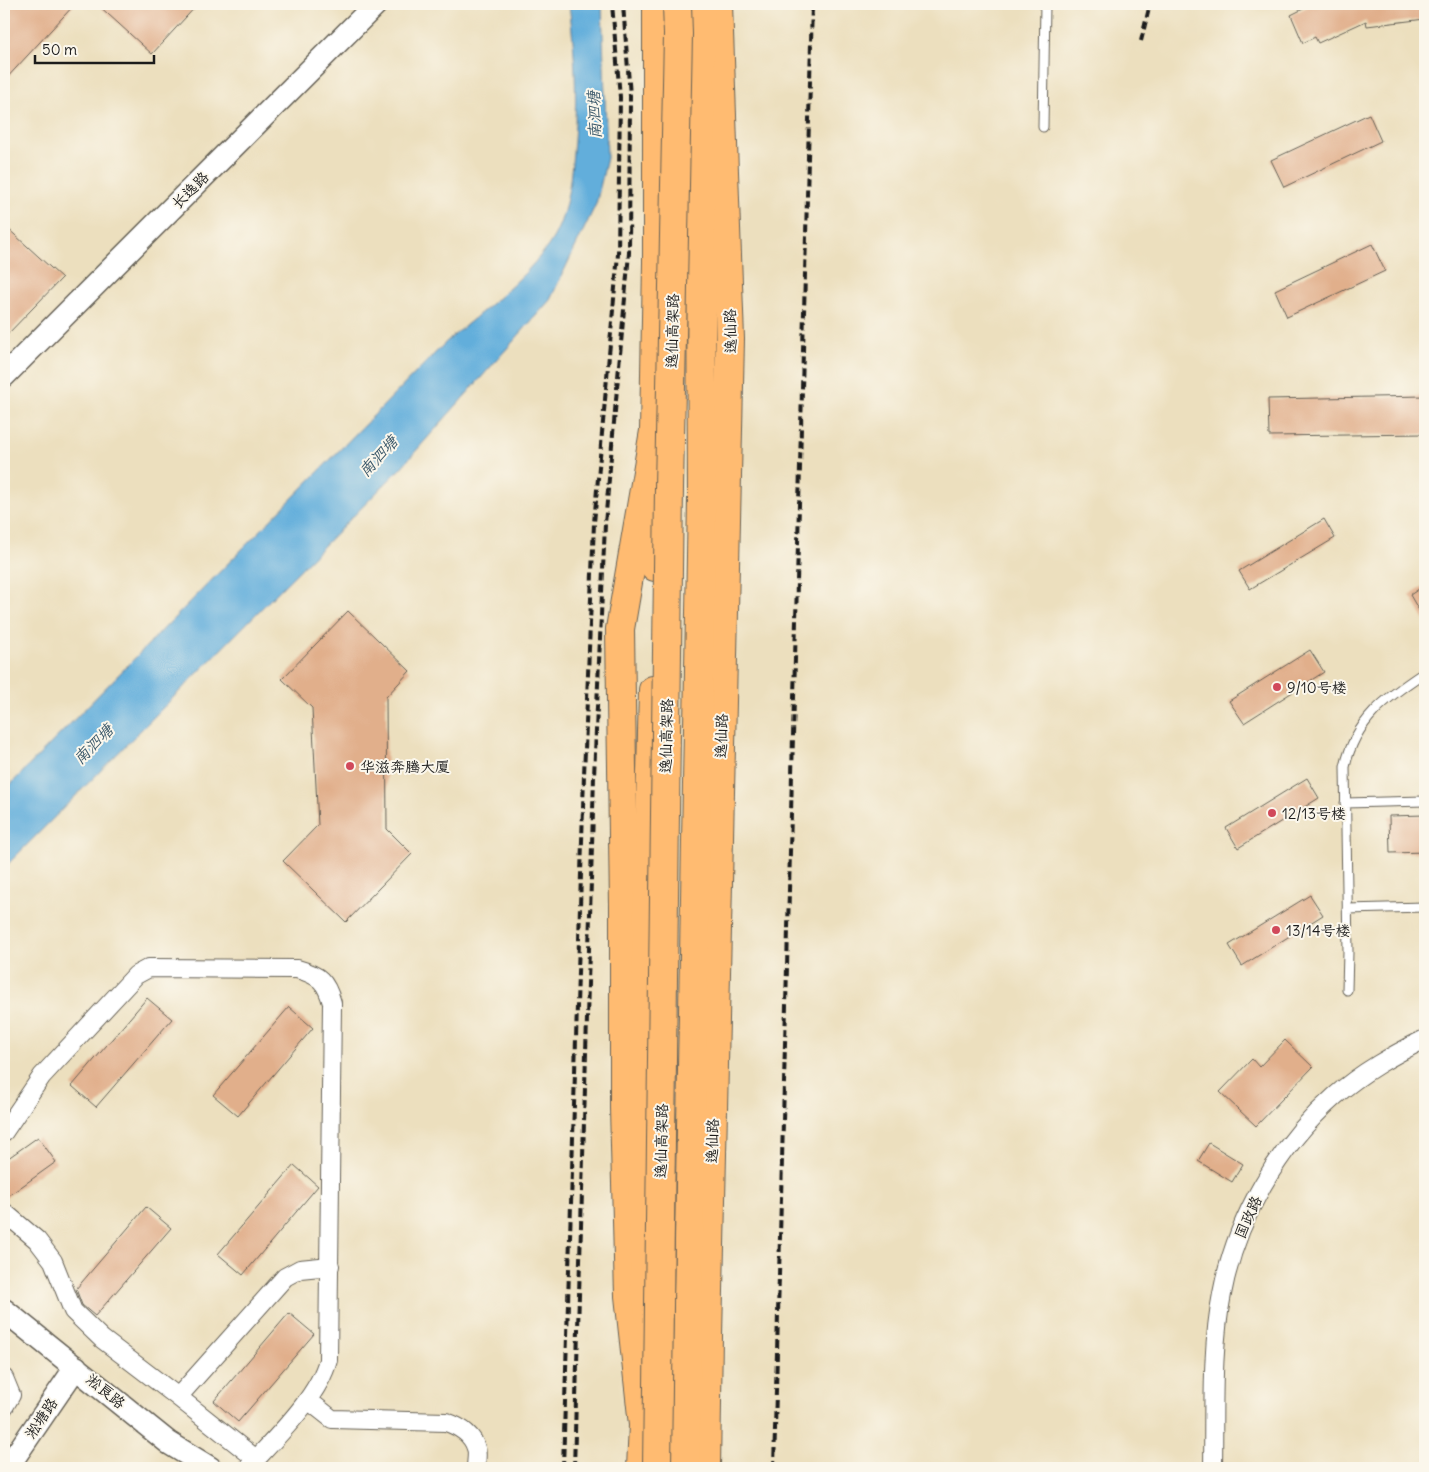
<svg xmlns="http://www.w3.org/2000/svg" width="1429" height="1472" viewBox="0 0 1429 1472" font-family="Delius,'LXGW WenKai TC',sans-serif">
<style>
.water{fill:#62aedb;stroke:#3f657c}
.building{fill:#e1af8b}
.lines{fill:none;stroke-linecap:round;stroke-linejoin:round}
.service-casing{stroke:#656055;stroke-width:11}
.minor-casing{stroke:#656055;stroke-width:20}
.tertiary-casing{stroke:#656055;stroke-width:25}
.primary-casing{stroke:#656055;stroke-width:30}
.trunk-casing{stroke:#656055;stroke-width:30}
.service{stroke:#fff;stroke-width:9}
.minor{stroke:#fff;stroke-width:18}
.tertiary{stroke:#fff;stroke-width:22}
.primary{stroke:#ffbb71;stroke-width:28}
.trunk{stroke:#ffbb71;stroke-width:28}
.rail{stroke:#1c1c1c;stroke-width:4;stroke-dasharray:8 4;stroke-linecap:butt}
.trunk-bridge-casing{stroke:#656055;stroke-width:30;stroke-linecap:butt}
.trunk-bridge{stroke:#ffbb71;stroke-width:28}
.poi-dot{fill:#d1495b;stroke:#fbf7ec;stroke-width:2}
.labels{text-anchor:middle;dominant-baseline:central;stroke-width:4;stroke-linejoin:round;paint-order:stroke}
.street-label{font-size:15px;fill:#1c1c1c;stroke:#fbf7ec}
.poi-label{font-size:15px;fill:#1c1c1c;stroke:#fbf7ec;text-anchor:start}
.water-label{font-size:16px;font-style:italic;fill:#385668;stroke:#fbf7ec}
</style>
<rect width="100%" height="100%" fill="#fbf7ec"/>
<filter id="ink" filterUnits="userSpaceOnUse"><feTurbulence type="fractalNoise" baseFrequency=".02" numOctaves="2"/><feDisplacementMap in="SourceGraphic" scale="10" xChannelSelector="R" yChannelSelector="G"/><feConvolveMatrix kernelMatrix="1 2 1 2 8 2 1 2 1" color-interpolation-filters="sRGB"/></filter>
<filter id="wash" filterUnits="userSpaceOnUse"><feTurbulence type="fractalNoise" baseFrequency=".0096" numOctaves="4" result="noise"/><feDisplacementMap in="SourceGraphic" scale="20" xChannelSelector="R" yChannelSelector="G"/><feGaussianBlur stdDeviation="1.12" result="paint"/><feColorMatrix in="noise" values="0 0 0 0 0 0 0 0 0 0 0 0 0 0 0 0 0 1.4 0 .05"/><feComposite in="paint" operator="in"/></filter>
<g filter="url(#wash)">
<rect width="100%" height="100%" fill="#ecdfbe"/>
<path class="water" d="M569,4H602L607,158L596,204L550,300L399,470L4,868V791L446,342C481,312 520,284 548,246C565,222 569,192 572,163C578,108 576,59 569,4Z"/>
<g id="blocks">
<path class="building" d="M4,4H75L4,81Z
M97,4H198L152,54Z
M1313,4H1425V19L1367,26L1366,21L1318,43L1315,37L1303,43L1291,15Z
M1369,114L1381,141L1284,187L1271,160Z
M4,225L62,278L4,338Z
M1372,244L1385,271L1287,317L1275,290Z
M1425,396V434L1269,436L1268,399Z
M1324,519L1335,538L1250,589L1239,571Z
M1425,585V621L1410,595Z
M348,611L410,671L386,697L387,829L412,854L346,922L283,861L318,825L312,708L282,679Z
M1310,650L1324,672L1244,723L1229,701Z
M1307,778L1319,798L1238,848L1226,828Z
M1425,815V852L1390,853L1389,816Z
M1310,895L1323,915L1242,966L1229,945Z
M147,998L172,1019L96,1107L72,1086Z
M289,1007L313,1028L238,1116L213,1095Z
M1285,1040L1313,1067L1256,1126L1220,1092L1252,1059L1259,1067Z
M38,1137L56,1162L4,1199V1161Z
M1209,1143L1243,1164L1232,1182L1198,1161Z
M294,1165L318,1186L243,1275L218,1254Z
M146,1207L171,1228L95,1316L82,1305L76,1289Z
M289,1313L314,1334L238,1422L214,1401Z"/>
</g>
</g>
<g filter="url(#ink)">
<use href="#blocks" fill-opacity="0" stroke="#656055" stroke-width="1"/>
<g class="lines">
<g class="service-casing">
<path id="service" d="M1043,127L1045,4
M1345,803L1425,801
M1347,909L1425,907
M1347,990L1348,952L1345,767C1355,720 1387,697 1425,672"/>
</g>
<g class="minor-casing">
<path id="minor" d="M4,1132L42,1076L136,975L149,968L297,969C319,975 326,981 332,1003L328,1360C318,1398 275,1438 248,1468
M4,1212L37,1240L53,1261L73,1311L102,1339L178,1397L256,1459
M4,1378L11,1395L4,1407
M178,1397L285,1277L300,1269L330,1266
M308,1400L332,1419L446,1422C458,1426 472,1434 476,1448C478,1453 476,1462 476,1468
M1213,1468C1214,1412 1211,1349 1222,1294C1236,1219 1278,1146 1335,1096C1362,1072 1393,1055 1425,1039"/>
</g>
<g class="tertiary-casing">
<path id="tertiary" d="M4,376L376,4
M4,1310L169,1443L210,1468
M7,1468L76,1367"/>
</g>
<g class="primary-casing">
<path id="primary" d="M641,1468L643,1425L629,1296L624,1108V906L620,629L654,431L657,262V4
M706,1468L708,1336L730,339L718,4"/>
</g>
<g class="trunk-casing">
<path id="trunk" d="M654,431L655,567
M652,1329L645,1289L642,1149L653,690
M685,1468L702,499L700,4"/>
</g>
<use href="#service" class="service"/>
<use href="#minor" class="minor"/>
<use href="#tertiary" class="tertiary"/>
<use href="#primary" class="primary"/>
<use href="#trunk" class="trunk"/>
<path class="rail" d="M1141,41L1150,4
M563,1468L584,775L594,523L618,254L620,97L612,4
M574,1468L594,776L605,524L629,253L630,96L623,4
M774,1468L812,4"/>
<g class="trunk-bridge-casing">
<path id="trunk-bridge" d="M657,1468L669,488L678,34L677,4"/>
</g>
<use href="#trunk-bridge" class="trunk-bridge"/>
</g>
</g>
<g class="poi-dot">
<circle cx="1277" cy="687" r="5"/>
<circle cx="350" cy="766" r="5"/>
<circle cx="1272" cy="813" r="5"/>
<circle cx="1276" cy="930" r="5"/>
</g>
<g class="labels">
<g class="street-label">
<text transform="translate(190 190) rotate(-45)">长逸路</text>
<text transform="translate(672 331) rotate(-89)">逸仙高架路</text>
<text transform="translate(730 331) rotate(-91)">逸仙路</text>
<text transform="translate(666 736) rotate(-89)">逸仙高架路</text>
<text transform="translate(721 736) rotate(-89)">逸仙路</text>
<text transform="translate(661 1141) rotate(-89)">逸仙高架路</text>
<text transform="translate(712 1141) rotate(-89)">逸仙路</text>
<text transform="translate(1248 1217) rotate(-66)">国政路</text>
<text transform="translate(106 1391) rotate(39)">淞良路</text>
<text transform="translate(41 1418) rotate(-56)">淞塘路</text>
</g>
<g class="poi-label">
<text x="1287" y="687">9/10号楼</text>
<text x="360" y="766">华滋奔腾大厦</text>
<text x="1282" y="813">12/13号楼</text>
<text x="1286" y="930">13/14号楼</text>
</g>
<g class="water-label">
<text transform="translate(594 115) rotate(-92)">南泗塘</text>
<text transform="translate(378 456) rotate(-47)">南泗塘</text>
<text transform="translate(93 744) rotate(-45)">南泗塘</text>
</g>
</g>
<rect width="1429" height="1472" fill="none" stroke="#fbf7ec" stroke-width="20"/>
<path d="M35 55v8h119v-8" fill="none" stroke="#1c1c1c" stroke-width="2.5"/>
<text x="42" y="55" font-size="15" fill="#1c1c1c" stroke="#fbf7ec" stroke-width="4" paint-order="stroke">50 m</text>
</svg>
